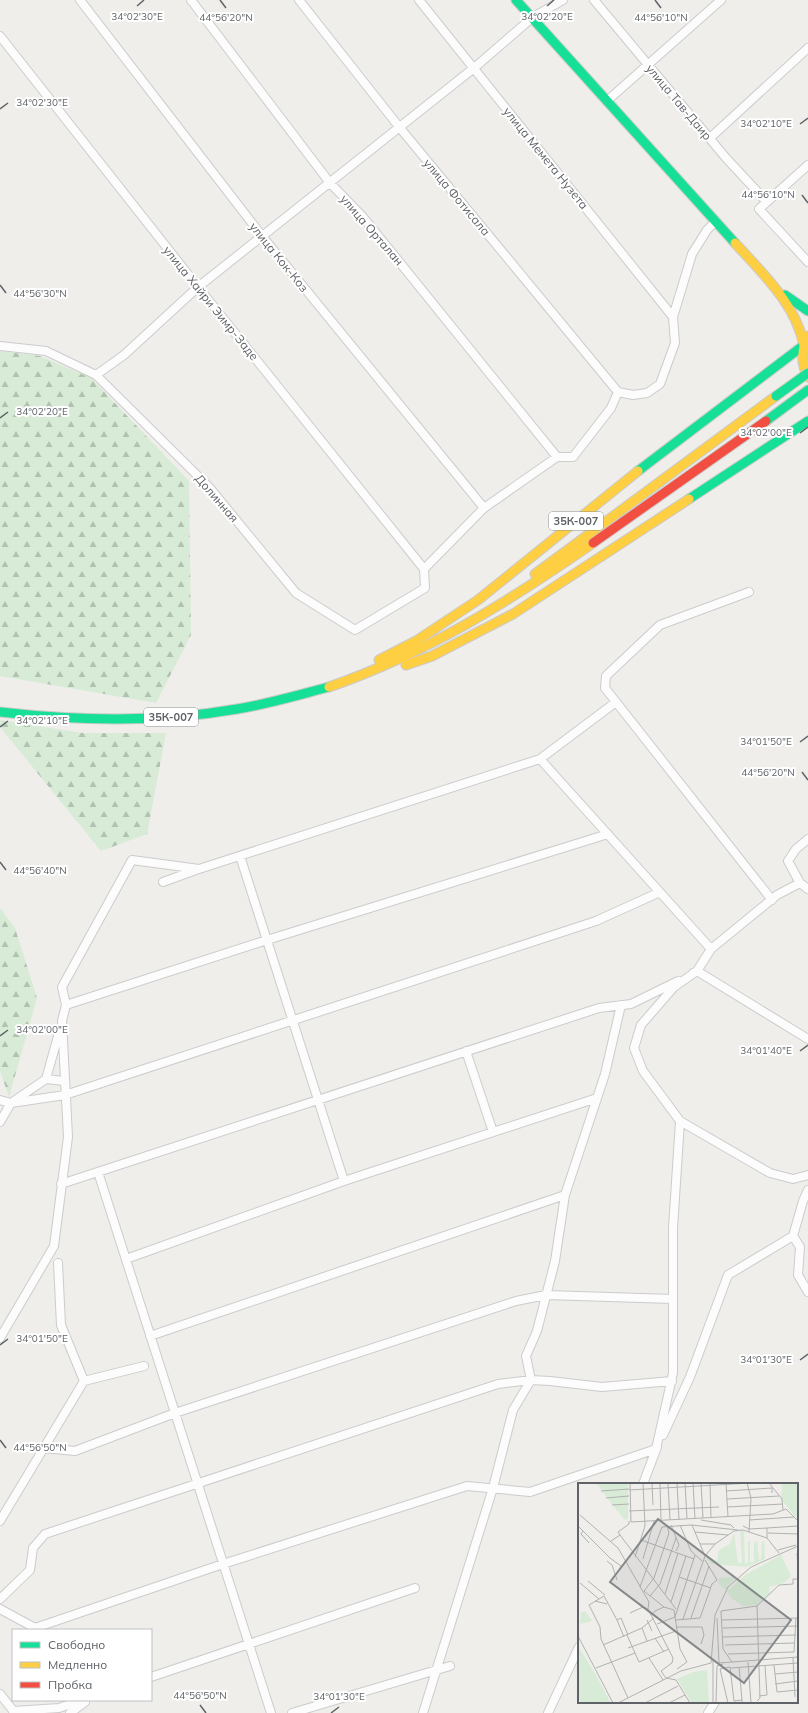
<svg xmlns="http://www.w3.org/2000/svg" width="808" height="1713" viewBox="0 0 808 1713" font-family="Mulish,sans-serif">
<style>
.forest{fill:url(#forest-firs)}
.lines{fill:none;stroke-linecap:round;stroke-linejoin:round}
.street-casing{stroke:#cbcccc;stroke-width:10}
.fast-casing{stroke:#cacacb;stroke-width:11}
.slow-casing{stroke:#cacacb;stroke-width:11}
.jam-casing{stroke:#cacacb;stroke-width:11}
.street{stroke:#fdfcfc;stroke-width:8}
.fast{stroke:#16e098;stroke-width:9}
.slow{stroke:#ffcf43;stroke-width:9}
.jam{stroke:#f24e42;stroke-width:9}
.fast-bridge-casing{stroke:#d7ceb8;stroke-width:11;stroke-linecap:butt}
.fast-bridge{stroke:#16e098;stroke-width:9}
.ticks{fill:none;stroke:#5f6368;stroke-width:1.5}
.labels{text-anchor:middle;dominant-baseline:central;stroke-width:4;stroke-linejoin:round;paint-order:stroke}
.shield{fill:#fff;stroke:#8f9295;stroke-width:1}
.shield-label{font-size:11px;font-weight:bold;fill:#5f6368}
.street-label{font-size:12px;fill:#5f6368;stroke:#fff}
.inset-road{fill:none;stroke:#b1b2b2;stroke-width:1}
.view{fill:#84888a;fill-opacity:0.15;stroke:#84888a;stroke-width:2}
.inset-edge{fill:none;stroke:#5f6368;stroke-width:2}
.ticks-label{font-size:10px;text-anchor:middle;fill:#5f6368;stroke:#fff;stroke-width:4;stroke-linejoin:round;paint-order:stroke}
</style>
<defs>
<pattern id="forest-firs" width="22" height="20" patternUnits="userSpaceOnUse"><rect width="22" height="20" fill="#d8ebd6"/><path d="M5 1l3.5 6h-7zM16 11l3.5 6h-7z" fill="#b2c2b1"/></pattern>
</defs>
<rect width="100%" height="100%" fill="#efeeea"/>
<path class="forest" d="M0,351L40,356L91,378L189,481L191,635L156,703L0,676Z
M0,720L83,733H166L147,834L101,851L0,727Z
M0,908L15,928L37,998L9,1097L0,1071Z"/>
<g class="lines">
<g class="street-casing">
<path id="street" d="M80,0L262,236L484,508
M191,0L330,183L363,217L557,457
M299,0L400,128L618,392
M419,0L673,317
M594,0L726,158L767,202
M0,36L198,287L424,569
M608,100L721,0
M710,138L808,48
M808,165L759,209L808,262
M0,346L46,351L96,375L209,487L296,593L355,630L425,588L424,569L484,508L557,457H573L611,408L618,392L633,395L647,393L660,384L675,343L673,317L692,254L707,230L716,221
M96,375L124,355L198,287L474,68L533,17L563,0
M749,592L660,625L606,676L605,688L772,900
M540,759L616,702
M808,839L796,849L788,861L800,883L808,889
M240,856L344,1181
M163,882L196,870
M693,973L697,971L711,949L777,895L800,883
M66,1005L267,940L608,834
M466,1051L493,1132
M46,1079L60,1029
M0,1100L11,1103L46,1079L64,1081
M680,1121L770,1173L793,1179L808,1175
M0,1122L11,1103L65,1095L596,921L660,892
M98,1172L271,1713
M61,1184L599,1008L631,1004L678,981
M793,1236L800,1247L798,1275L808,1292
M126,1259L344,1181L597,1098
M58,1263L61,1325L84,1381
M150,1336L565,1195
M0,1338L54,1246L68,1137L62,1021L66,1005L62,987L132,860L199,869L540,759L711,949
M663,1435L690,1377L728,1275L793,1236L803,1201L808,1190
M44,1448L75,1451L175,1413L516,1301L546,1295L673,1299
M643,1484L657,1447
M0,1521L84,1381L144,1366
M0,1599L30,1570L33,1548L45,1534L498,1384L531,1380L550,1381L602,1387L672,1381
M0,1609L35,1628L223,1564L467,1486L530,1492L656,1449L673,1373V1228L680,1121L643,1071L634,1048L641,1025L674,987L697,971L808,1039
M151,1677L415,1588
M0,1694L15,1713
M13,1711L59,1708L82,1700
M70,1713L85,1702
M292,1713L450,1666
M423,1713L493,1488L513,1410L531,1380L526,1356L537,1331L555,1261L565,1195L605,1074L621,1005
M548,1713L579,1647
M708,1713L715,1702"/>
</g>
<g class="fast-casing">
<path id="fast" d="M516,0L735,243
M785,295L808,311
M766,421L808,390
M638,471L804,345
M689,499L808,421
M0,712C79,721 158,723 237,709C268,704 298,695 329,687"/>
</g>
<g class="slow-casing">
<path id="slow" d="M735,243C763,274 795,303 804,345
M808,336C801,351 801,363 808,377
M535,574L776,396
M379,660L416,641L478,600L638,471
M406,665L432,656L513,614L689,499
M329,687C427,653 508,602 593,543"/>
</g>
<g class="jam-casing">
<path id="jam" d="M593,543L766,421"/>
</g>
<use href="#street" class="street"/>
<use href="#fast" class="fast"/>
<use href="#slow" class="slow"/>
<use href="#jam" class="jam"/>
<g class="fast-bridge-casing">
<path id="fast-bridge" d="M776,396L808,373"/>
</g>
<use href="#fast-bridge" class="fast-bridge"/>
</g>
<path class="ticks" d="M220,0L226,8M655,0L661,8M137,6L144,0M547,6L554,0M0,109L8,103M800,124L808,118M802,195L808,203M0,285L6,293M0,418L8,412M800,433L808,427M0,727L8,721M800,742L808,736M802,772L808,780M0,862L6,870M0,1036L8,1030M800,1051L808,1045M0,1345L8,1339M800,1360L808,1354M0,1440L6,1448M200,1705L206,1713M331,1713L339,1707"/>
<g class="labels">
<g class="shield">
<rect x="549" y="512" width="54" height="18" rx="3"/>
<rect x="144" y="708" width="54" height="18" rx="3"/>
</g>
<g class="shield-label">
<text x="576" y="521">35К-007</text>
<text x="171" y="717">35К-007</text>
</g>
<g class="street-label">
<text transform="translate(679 102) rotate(50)">улица Тав-Даир</text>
<text transform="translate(546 158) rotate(51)">улица Мемета Нузета</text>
<text transform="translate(457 197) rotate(50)">улица Фотисала</text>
<text transform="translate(372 230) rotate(49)">улица Орталан</text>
<text transform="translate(279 257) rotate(51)">улица Кок-Коз</text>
<text transform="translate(211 303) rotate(51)">улица Хайри Эимр-Заде</text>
<text transform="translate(217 498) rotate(49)">Долинная</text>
</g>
</g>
<g transform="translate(578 1483)">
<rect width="220" height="220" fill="#efeeea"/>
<path d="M204,0H220V37L203,16ZM162,48H166L167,81L170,80V58H172V79H176V59L179,58L181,77L183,76L184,58H186L187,76L168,84L133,81L127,73L139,78L141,67L152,61L156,50L160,80H164ZM203,72L213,93L206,100L191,104L192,111L179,122L165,123L153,115L149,108L167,92ZM158,94L147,107L140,99L141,95ZM0,163L18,192L32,219L3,220L0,213ZM129,187L131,220H114L99,196L115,189Z" fill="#d8ebd6"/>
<path d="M7,128L14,138L2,141L3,130Z" fill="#d8ebd6"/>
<path d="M18,0H50V36L47,37L41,30Z" fill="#d8ebd6"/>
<path class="inset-road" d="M52,0L53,39L195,31L208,26L220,38M74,0L75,22M82,0L83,37M90,0L92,37M99,0L101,37M107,0L109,36M115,0L117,36M123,0L125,35M132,0L133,35M148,0L150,34M169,0L173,15L171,49M191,0L204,16L205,27M51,7L173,0M23,8L51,6M148,8L194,5V10M28,15L51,13M149,16L201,13M34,22L51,21M149,24L205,21M51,28L141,24M2,32L40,65L71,119L70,126L95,175L94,180L83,188L88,195L98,197L112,220M123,37L153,42L156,45M171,37L216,34M93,42L101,62L98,68M102,42L113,68L124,78M0,43L32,75M165,43L171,46L189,45M5,48L3,51L11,60M117,49L150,52M190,50L220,51M42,52L98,126M189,55V45L220,43M63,57L116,76M33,58L42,52L40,49L51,41V38M122,61H137M200,67L218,62M219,70L220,86M127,73L137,61L156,48L165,47L189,55L201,70M57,74L67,43L65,0M32,75L43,83M65,76L76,38M29,78L34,82L39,97M101,94L133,105M10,98L27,112M2,100L21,116M62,104L84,44L113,42L160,47M66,108L86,124L96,127L97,134L79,141M66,108L76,95L91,50L89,42M87,111L100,70M72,113L82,101L98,55M17,118L29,121M93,119L108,73M179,123L182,215L179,218M52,130L65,124L70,126M74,132L77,128L86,124M113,135L131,83M139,135L141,180L220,174M105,136L127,73L114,42M39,137L46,154M69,137L74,148M98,137L122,135L134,101L139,97L127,77M144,137L220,135M98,144H124L126,152L123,161M64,145L76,135M145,145L220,143M49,152L61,179L91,166M0,153L35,220M145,154L218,152M77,155L86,169M25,162L64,145L69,158M147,162L217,160M50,165L98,148M150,171L216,169L218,135M71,175L85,197M215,175L217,214M154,179L145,166L143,128L179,123L201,102L215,101V96H220M170,179L173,220M196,182L199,209L220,207M161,184L164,217M18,185L57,170M153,185L220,180M99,186L109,179L102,166L97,134L117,72M197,191L220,189M197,201L220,198M181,213L189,212L187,183M50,215L23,156L22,144L11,122L26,113L39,137L43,135L50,152M40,220L103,188L133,180L137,132L150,104L173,84L220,63M67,220L100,203M91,220L107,212M135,220V177M138,220L139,183L145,181M150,220L142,186L152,184L156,218L164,217V220"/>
<path class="view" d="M80,36L213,137L166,200L32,99Z"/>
<rect width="220" height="220" class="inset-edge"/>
</g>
<g class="ticks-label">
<text x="137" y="20">34°02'30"E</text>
<text x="547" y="20">34°02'20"E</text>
<text x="226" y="21">44°56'20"N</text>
<text x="661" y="21">44°56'10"N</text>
<text x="42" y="106">34°02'30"E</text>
<text x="766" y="127">34°02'10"E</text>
<text x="768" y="198">44°56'10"N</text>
<text x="40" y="297">44°56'30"N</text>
<text x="42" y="415">34°02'20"E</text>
<text x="766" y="436">34°02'00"E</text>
<text x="42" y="724">34°02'10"E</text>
<text x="766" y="745">34°01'50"E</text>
<text x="768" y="776">44°56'20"N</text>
<text x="40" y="874">44°56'40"N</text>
<text x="42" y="1033">34°02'00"E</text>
<text x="766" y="1054">34°01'40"E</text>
<text x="42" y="1342">34°01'50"E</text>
<text x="766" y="1363">34°01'30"E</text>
<text x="40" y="1451">44°56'50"N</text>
<text x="200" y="1699">44°56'50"N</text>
<text x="339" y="1700">34°01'30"E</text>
</g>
<rect x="12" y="1629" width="140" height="72" fill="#ffffff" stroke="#bfc1c3"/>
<rect x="20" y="1642" width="20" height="6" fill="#16e098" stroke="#bfc1c3"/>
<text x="48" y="1649" font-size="12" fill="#5f6368">Свободно</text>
<rect x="20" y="1662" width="20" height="6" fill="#ffcf43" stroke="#bfc1c3"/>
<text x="48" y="1669" font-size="12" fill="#5f6368">Медленно</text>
<rect x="20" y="1682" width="20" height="6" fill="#f24e42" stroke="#bfc1c3"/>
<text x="48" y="1689" font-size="12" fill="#5f6368">Пробка</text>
</svg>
